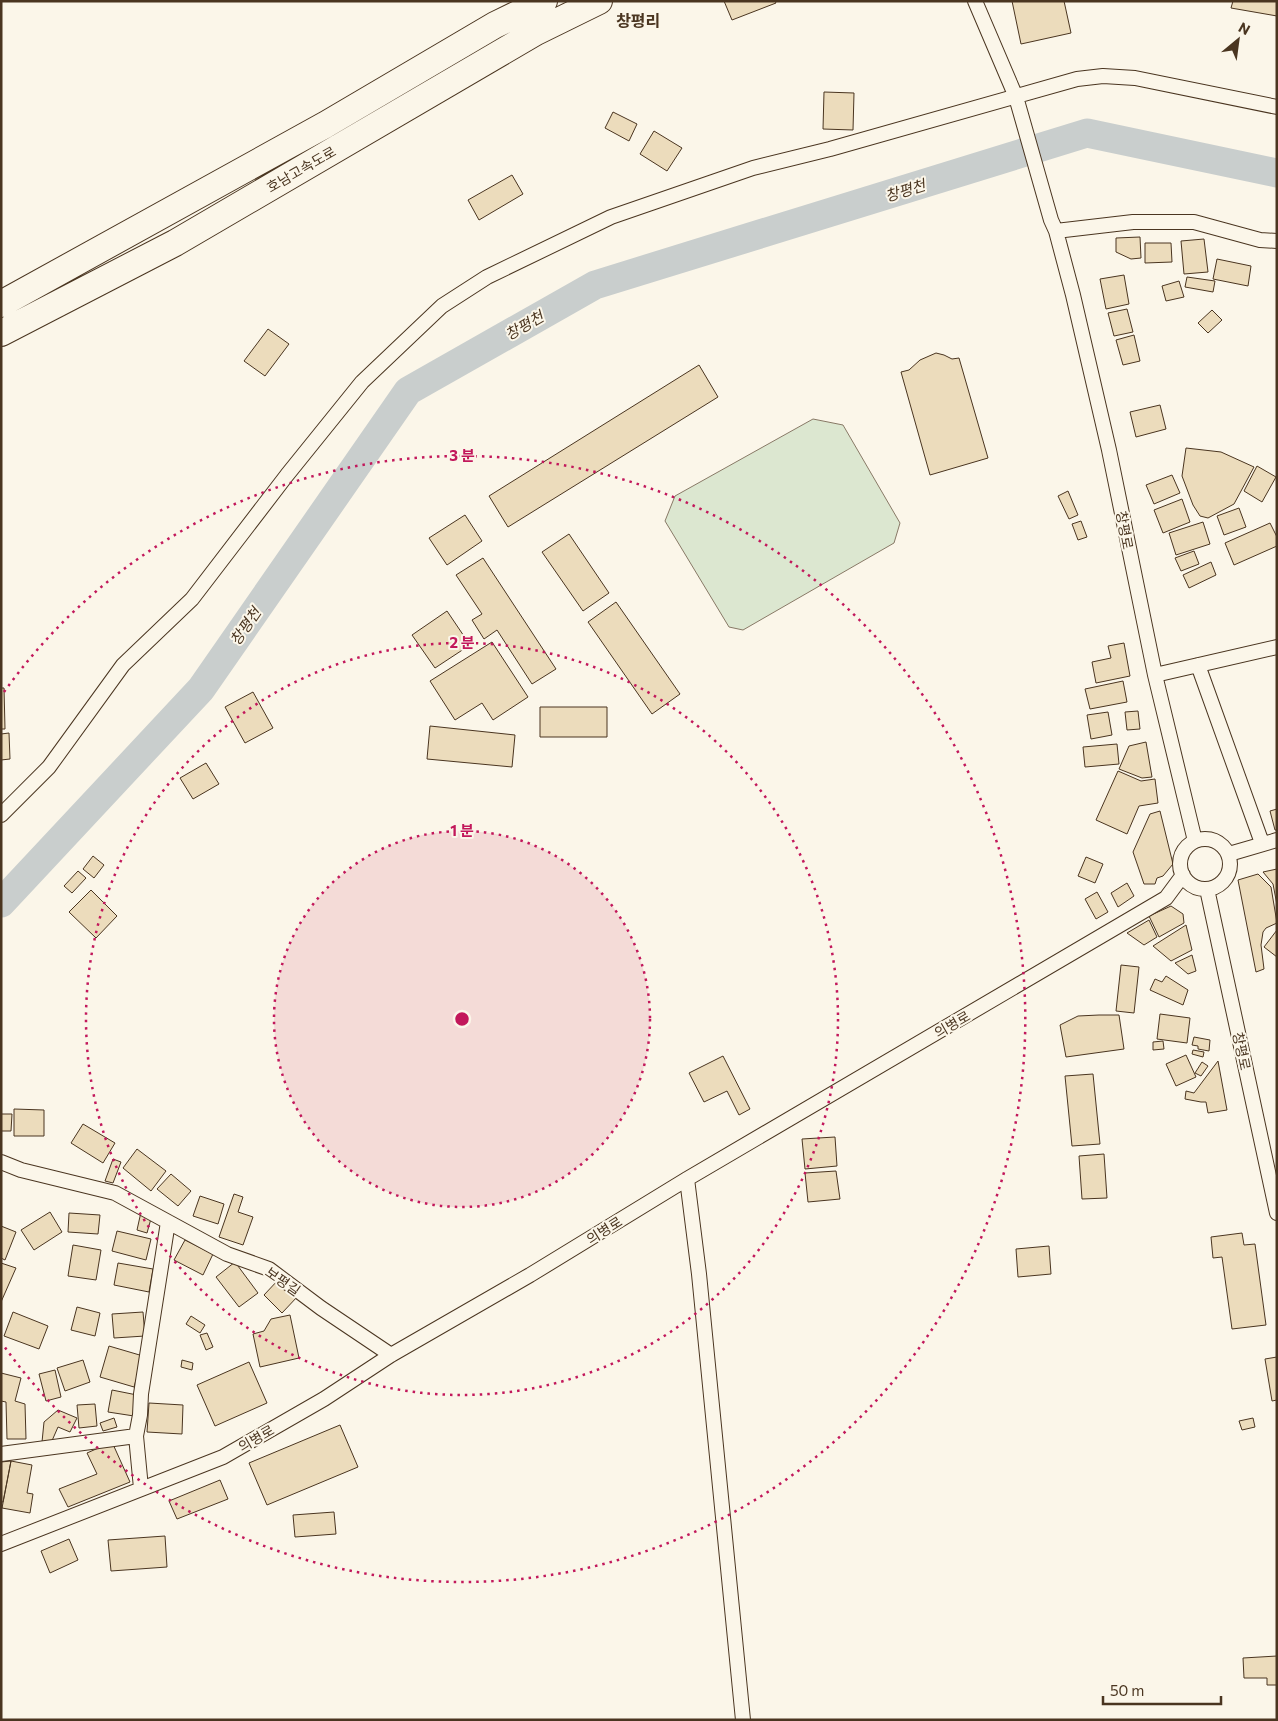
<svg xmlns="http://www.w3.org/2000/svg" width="1278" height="1721" viewBox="0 0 1278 1721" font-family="Commissioner,'Noto Sans KR',sans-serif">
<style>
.green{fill:#dce7d0;stroke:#887966}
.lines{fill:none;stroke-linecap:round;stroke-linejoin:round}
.river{stroke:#c9cecd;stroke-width:29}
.building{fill:#ecdcbc;stroke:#4a3520}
.minor-casing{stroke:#4a3520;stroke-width:16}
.motorway-casing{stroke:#4a3520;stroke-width:28}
.minor{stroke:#fbf6e9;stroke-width:14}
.motorway{stroke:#fbf6e9;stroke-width:26}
.ring{fill:none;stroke:#c2185b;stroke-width:2.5;stroke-dasharray:2.5 5}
.labels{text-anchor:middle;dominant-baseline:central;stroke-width:4;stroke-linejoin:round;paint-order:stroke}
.street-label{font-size:14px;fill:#4a3520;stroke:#fbf6e9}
.water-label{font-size:15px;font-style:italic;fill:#4a3520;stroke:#fbf6e9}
.quarter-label{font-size:16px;font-weight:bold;fill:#4a3520;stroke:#fbf6e9}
.centre{fill:#c2185b;stroke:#fbf6e9;stroke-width:2.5}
.ring-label{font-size:15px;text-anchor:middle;font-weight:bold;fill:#c2185b;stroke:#fbf6e9;stroke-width:4;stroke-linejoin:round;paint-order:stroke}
</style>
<rect width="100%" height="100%" fill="#fbf6e9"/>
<path class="green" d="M813,419L843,425L900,523L894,543L743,630L729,627L665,521L675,496Z"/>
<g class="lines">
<path class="river" d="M1,903L201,689L408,391L595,285L1087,133L1277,173"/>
</g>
<path class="building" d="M724,1H775L776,3L732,20Z
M1012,1H1064L1071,33L1021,44Z
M1233,1H1277V16L1231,8Z
M824,92L854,93L853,130L823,129Z
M613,112L637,124L629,141L605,128Z
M654,131L682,148L667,171L640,154Z
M512,175L523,194L479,220L468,200Z
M1140,237L1141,258L1131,259L1116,252V238Z
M1204,239L1208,272L1184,274L1181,241Z
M1145,243H1171L1172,262L1145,263Z
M1217,259L1251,266L1248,286L1213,279Z
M1124,275L1129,304L1106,309L1100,279Z
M1187,277L1215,281L1213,292L1185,287Z
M1179,281L1184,297L1166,301L1162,286Z
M1127,309L1133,332L1114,336L1108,313Z
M1212,310L1222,320L1208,333L1198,323Z
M268,329L289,344L265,376L244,361Z
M1134,335L1140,361L1123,365L1116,340Z
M936,353L944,355L952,359L959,358L988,458L930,475L901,372L909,370L920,360Z
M699,365L718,397L508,527L489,496Z
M1160,405L1166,429L1136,437L1130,412Z
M1186,448L1221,452L1254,467L1234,504L1208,518L1200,516L1193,505L1182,476Z
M1257,466L1276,477L1262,502L1244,491Z
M1172,475L1180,493L1154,504L1146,485Z
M1068,491L1078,515L1069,519L1058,496Z
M1182,499L1190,522L1163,533L1154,510Z
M1239,508L1246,527L1224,535L1217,516Z
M465,515L482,541L447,565L429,538Z
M1081,521L1087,537L1078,540L1072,524Z
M1203,522L1210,544L1176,555L1169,533Z
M1270,523L1277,537V546L1234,565L1225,543Z
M569,534L609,593L583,611L542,552Z
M1194,551L1199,564L1181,571L1175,558Z
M483,558L556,669L532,684L497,630L484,639L472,620L482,614L456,575Z
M1211,562L1216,575L1189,588L1183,575Z
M616,602L680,694L652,714L588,622Z
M447,611L470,645L435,668L412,635Z
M492,642L528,697L493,720L482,703L455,720L430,681Z
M1124,643L1130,676L1096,683L1092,662L1111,658L1108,646Z
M1123,681L1127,702L1090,709L1085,689Z
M1,688H4L5,729H1Z
M253,692L273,728L245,743L225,707Z
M540,707H607V737H540Z
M1138,711L1140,729L1127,730L1125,712Z
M1108,712L1112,735L1091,739L1087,715Z
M430,726L515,735L512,767L427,759Z
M9,733L10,759L1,760V734Z
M1146,742L1152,777L1142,778L1119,769L1129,746Z
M1117,744L1119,764L1085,767L1083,747Z
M206,763L219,784L193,799L180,778Z
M1118,771L1141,781L1155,779L1158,803L1139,806L1127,834L1096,820Z
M1277,809V830H1275L1270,811Z
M1160,811L1173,864L1163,876L1157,878L1155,884H1144L1133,852L1150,814Z
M93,856L104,865L94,878L83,869Z
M1086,857L1103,864L1095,883L1078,876Z
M1277,869V905L1273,884L1263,872Z
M78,871L86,878L72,893L64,886Z
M1258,874L1271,887L1277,923L1266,928L1263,932L1261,945L1264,969L1256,972L1238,880Z
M1127,883L1134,896L1118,907L1111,893Z
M91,890L117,916L96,938L69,912Z
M1097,892L1108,912L1096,919L1085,899Z
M1171,906L1183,914L1184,923L1159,937L1149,916Z
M1149,920L1157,937L1144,945L1127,933Z
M1186,925L1192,950L1171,961L1153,946Z
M1277,930V957L1264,947Z
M1192,955L1196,971L1188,974L1175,963Z
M1121,965L1139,967L1134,1013L1116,1011Z
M1166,976L1188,990L1183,1005L1150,990L1155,979L1162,982Z
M1160,1014L1190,1018L1187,1043L1157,1039Z
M1099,1015H1119L1124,1049L1066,1057L1060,1025L1078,1016Z
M1194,1037L1210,1040L1209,1051L1198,1049V1046L1192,1045Z
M1163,1041L1164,1049L1153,1050V1042Z
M1193,1050L1204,1052L1203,1057L1192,1054Z
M1186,1055L1196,1077L1176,1086L1166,1064Z
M723,1056L750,1109L739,1115L727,1091L704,1102L689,1073Z
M1218,1061L1227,1110L1208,1113L1206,1102H1201L1185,1099L1186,1091L1194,1093Z
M1202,1062L1208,1066L1201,1076L1195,1073Z
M1093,1074L1100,1144L1072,1146L1065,1076Z
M14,1109L44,1110V1136H14Z
M1,1114H12L11,1131H1Z
M83,1124L115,1143L103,1163L71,1143Z
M835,1137L837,1166L805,1169L802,1139Z
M137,1149L166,1171L151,1191L123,1168Z
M1104,1154L1107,1198L1082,1199L1079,1156Z
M113,1159L121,1162L113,1183L105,1181Z
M836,1171L840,1199L808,1202L805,1173Z
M171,1174L191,1191L178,1206L157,1189Z
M234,1194L243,1197L238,1212L253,1217L243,1245L219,1237Z
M200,1196L224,1204L218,1224L193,1216Z
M50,1212L62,1232L34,1250L21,1230Z
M141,1212L152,1215L147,1233L137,1230Z
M69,1213L100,1215L98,1234L68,1232Z
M1,1226L16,1232L5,1260L1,1258Z
M117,1231L151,1239L146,1260L112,1251Z
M1242,1233L1244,1245L1255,1244L1266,1325L1232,1329L1222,1257L1213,1258L1211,1237Z
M185,1240L213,1254L203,1275L174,1260Z
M73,1245L101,1250L96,1280L68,1276Z
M1049,1246L1051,1274L1018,1277L1016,1249Z
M235,1262L258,1293L239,1307L216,1277Z
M1,1263L16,1268L1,1302Z
M118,1263L153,1269L149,1292L114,1285Z
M279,1279L298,1296L282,1313L264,1295Z
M77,1307L100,1313L95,1336L71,1330Z
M13,1312L48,1326L39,1349L4,1336Z
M143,1312L145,1336L114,1338L112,1314Z
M290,1315L299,1358L260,1367L253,1334L264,1331L271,1319Z
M191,1316L205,1325L200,1333L186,1324Z
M207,1333L213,1347L206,1350L200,1335Z
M109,1346L143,1356L134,1387L100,1377Z
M1277,1357V1400L1272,1401L1265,1359Z
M83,1360L90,1382L65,1391L57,1368Z
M182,1360L193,1363L192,1370L181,1367Z
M249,1362L267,1403L215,1426L197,1385Z
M55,1370L61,1397L46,1401L39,1374Z
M1,1373L21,1378L15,1401L25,1404L26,1439H7L6,1402L1,1401Z
M112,1390L137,1395L134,1416L108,1412Z
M149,1403L183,1405L182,1434L147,1432Z
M95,1404L97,1426L79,1428L77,1405Z
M58,1410L77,1418L70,1432L58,1427L51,1443L42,1442L44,1422Z
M114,1418L117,1427L103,1431L100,1423Z
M1253,1418L1255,1427L1242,1430L1239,1421Z
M340,1425L358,1467L267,1505L249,1463Z
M112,1442L130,1482L68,1507L59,1489L97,1474L87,1453Z
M11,1461L32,1465L27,1493L33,1494L30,1513L2,1508Z
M11,1461L3,1502H1V1462Z
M220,1480L228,1499L177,1519L169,1501Z
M334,1512L336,1534L295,1537L293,1515Z
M165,1536L167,1567L111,1571L108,1540Z
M69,1539L78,1560L50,1573L41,1551Z
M1277,1656V1685H1267V1678H1244L1243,1658Z"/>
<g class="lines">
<g class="minor-casing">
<path id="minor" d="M975,1L1016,97L1051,220L1056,231L1073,295L1109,450L1155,675L1195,841
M1056,231L1133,222H1194L1260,240L1277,241
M1198,665L1262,843
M1155,675L1277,647
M1,815L49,767L123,665L192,599L287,475L362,382L442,306L487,277L611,217L753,168L830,149L1077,79L1103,76L1135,78L1277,107
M1180 864a25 25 0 1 1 50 0a25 25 0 1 1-50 0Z
M1229,854L1277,840
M1207,889L1277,1213
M1,1162L21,1170L115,1193L227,1254L269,1269L321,1308L391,1355
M687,1179L699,1274L743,1720
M1,1454L136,1436
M141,1488L136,1436L140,1415L141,1394L168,1222
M1,1544L223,1457L324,1399L391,1355L530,1275L687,1179L1166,898L1183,875"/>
</g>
<g class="motorway-casing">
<path id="motorway" d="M1,304L325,125L495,25L544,1
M1,333L175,243L536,32L599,1"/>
</g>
<use href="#minor" class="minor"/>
<use href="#motorway" class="motorway"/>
</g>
<circle cx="462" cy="1019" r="188" fill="#c2185b" fill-opacity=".12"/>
<g class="ring">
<circle cx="462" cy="1019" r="188"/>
<circle cx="462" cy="1019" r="376"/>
<path d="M4 692A563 563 0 1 1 4 1346"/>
</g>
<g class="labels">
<g class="street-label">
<text transform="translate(301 169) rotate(-30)">호남고속도로</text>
<text transform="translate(1125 530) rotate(79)">창평로</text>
<text transform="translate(952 1024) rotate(-30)">의병로</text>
<text transform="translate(1242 1051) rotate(78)">창평로</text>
<text transform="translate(604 1230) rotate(-32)">의병로</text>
<text transform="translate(283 1281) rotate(35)">보평길</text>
<text transform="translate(256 1438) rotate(-30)">의병로</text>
</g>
<g class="water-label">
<text transform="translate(905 190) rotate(-17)">창평천</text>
<text transform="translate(524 325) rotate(-30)">창평천</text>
<text transform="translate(245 626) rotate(-55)">창평천</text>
</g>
<g class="quarter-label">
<text x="638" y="20">창평리</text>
</g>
</g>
<circle cx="462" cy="1019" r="8" class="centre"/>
<g class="ring-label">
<text x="462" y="461">3 분</text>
<text x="462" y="648">2 분</text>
<text x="462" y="836">1 분</text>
</g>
<rect width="1278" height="1721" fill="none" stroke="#4a3520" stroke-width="5"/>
<g transform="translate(1238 40) rotate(29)" stroke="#fbf6e9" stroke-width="4" paint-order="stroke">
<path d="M0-4L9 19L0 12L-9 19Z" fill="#4a3520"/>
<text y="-8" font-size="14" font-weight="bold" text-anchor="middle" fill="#4a3520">N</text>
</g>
<path d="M1103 1696v8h118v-8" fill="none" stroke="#4a3520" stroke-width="2.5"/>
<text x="1110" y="1696" font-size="15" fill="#4a3520" stroke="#fbf6e9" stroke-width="4" paint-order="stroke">50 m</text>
</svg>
